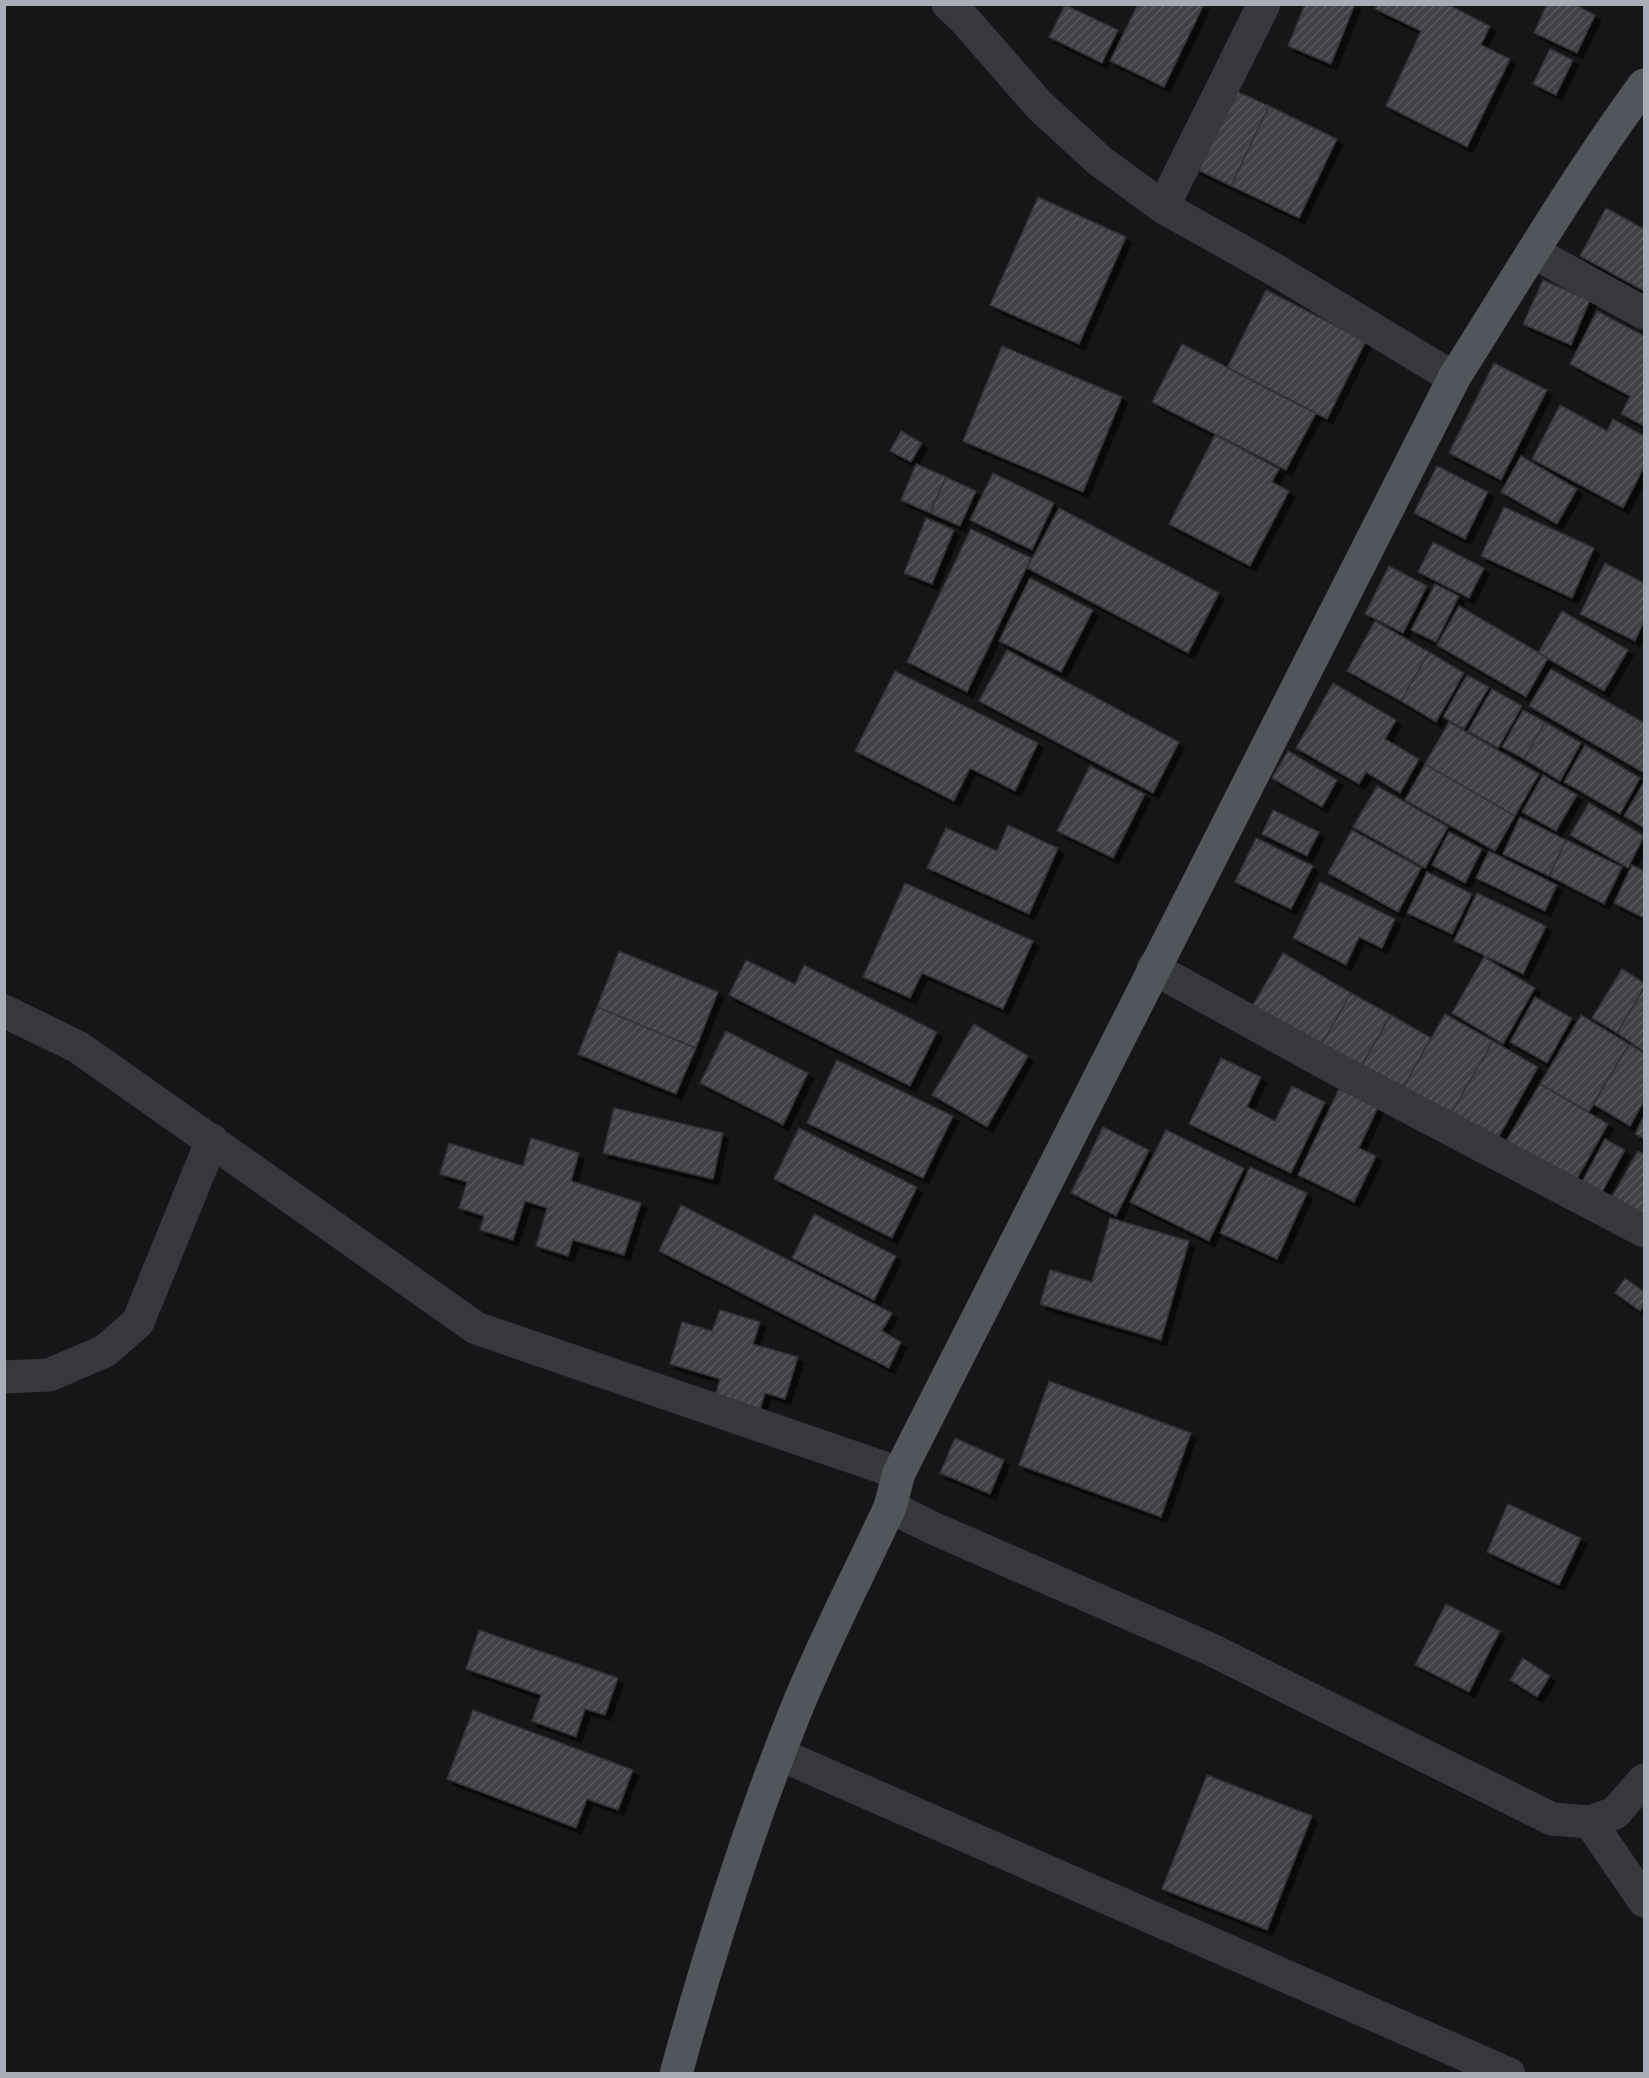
<svg xmlns="http://www.w3.org/2000/svg" width="1649" height="2078" viewBox="0 0 1649 2078" font-family="Helvetica,sans-serif">
<style>
.building{fill:url(#building-hatch);stroke:#303034;stroke-width:1.5;filter:url(#shadow)}
.lines{fill:none;stroke-linecap:round;stroke-linejoin:round}
.minor{stroke:#37383d;stroke-width:33}
.major{stroke:#53555c;stroke-width:33}
</style>
<defs>
<pattern id="building-hatch" width="6" height="6" patternUnits="userSpaceOnUse" patternTransform="scale(1.5)"><rect width="6" height="6" fill="#404145"/><path d="M-1 1l2-2M0 6l6-6M5 7l2-2" fill="none" stroke="#595a5e"/></pattern>
<filter id="shadow"><feDropShadow dx="5.5" dy="5.5" stdDeviation="0" flood-color="#0009"/></filter>
</defs>
<rect width="100%" height="100%" fill="#161618"/>
<path class="building" d="M1138,4H1204L1164,87L1110,61Z
M1305,4H1355L1331,64L1288,46Z
M1377,4H1447L1490,26L1481,45L1510,59L1467,147L1386,106L1421,31L1375,9Z
M1547,4H1574L1595,15L1577,53L1534,33Z
M1065,5L1118,30L1102,63L1049,37Z
M1550,49L1573,60L1556,95L1533,84Z
M1234,90L1269,106L1231,186L1196,169Z
M1269,106L1337,139L1299,218L1231,186Z
M1038,197L1126,237L1079,344L990,305Z
M1606,208L1644,229V291L1580,256Z
M1543,280L1590,300L1571,345L1523,324Z
M1266,290L1366,341L1327,419L1227,368Z
M1597,311L1644,336V426L1621,414L1630,396L1570,364Z
M1182,344L1316,413L1286,470L1152,402Z
M1002,346L1122,397L1083,492L963,441Z
M1494,363L1547,390L1501,480L1449,453Z
M1560,405L1607,431L1613,419L1644,436V467L1623,508L1532,459Z
M901,431L922,443L911,462L890,451Z
M1215,435L1279,469L1272,482L1289,491L1250,566L1169,524Z
M1521,456L1577,489L1557,524L1501,492Z
M916,464L946,477L930,513L901,500Z
M1437,466L1488,492L1465,539L1414,513Z
M993,473L1054,503L1032,550L970,520Z
M946,477L976,491L960,526L930,513Z
M1504,507L1594,548L1572,598L1481,556Z
M1059,508L1219,593L1188,653L1027,568Z
M926,518L954,530L932,584L904,573Z
M971,529L1031,558L967,692L907,662Z
M1433,542L1484,568L1469,598L1418,572Z
M1605,563L1644,583V621L1635,641L1580,614Z
M1389,566L1427,586L1403,633L1365,614Z
M1030,578L1093,610L1061,672L999,641Z
M1435,584L1459,596L1436,642L1411,630Z
M1459,606L1548,658L1526,697L1437,645Z
M1562,611L1628,650L1604,691L1538,653Z
M1375,621L1429,652L1401,701L1347,671Z
M1007,650L1179,742L1153,793L979,701Z
M1429,652L1464,673L1436,722L1401,701Z
M1551,669L1644,723V773L1529,706Z
M895,671L1038,743L1015,791L970,768L954,801L855,751Z
M1467,675L1489,687L1464,729L1443,717Z
M1333,683L1396,720L1385,739L1419,759L1400,793L1366,772L1359,784L1296,748Z
M1492,689L1522,706L1498,748L1468,731Z
M1523,710L1545,722L1524,759L1502,747Z
M1449,722L1539,774L1515,816L1425,764Z
M1545,722L1581,743L1560,781L1524,759Z
M1585,745L1640,778L1620,814L1564,782Z
M1288,751L1337,780L1322,807L1272,778Z
M1425,764L1515,816L1495,851L1405,800Z
M1090,766L1145,794L1113,858L1057,831Z
M1543,775L1577,795L1556,831L1522,812Z
M1644,782V828L1624,816Z
M1377,786L1448,827L1425,868L1353,827Z
M1589,803L1644,836L1628,868L1570,835Z
M1273,810L1319,832L1307,856L1262,834Z
M1520,817L1566,840L1549,876L1503,854Z
M1008,825L1058,848L1029,914L927,868L946,828L997,851Z
M1352,830L1421,868L1398,912L1328,873Z
M1449,832L1482,849L1465,883L1432,865Z
M1256,838L1313,866L1291,909L1235,882Z
M1566,840L1622,867L1604,904L1549,876Z
M1489,851L1557,885L1545,911L1476,878Z
M1632,865L1644,871V918L1614,903Z
M1427,872L1472,894L1452,934L1407,913Z
M1320,882L1395,919L1382,948L1359,937L1346,965L1293,938Z
M905,883L1033,941L1003,1009L922,973L910,998L863,977Z
M1477,893L1546,926L1523,974L1454,941Z
M619,951L718,992L696,1048L597,1007Z
M1283,953L1351,993L1320,1047L1252,1007Z
M1484,957L1535,988L1503,1044L1452,1013Z
M746,960L795,984L804,965L937,1032L910,1086L729,995Z
M1622,969L1644,983V988L1617,1033L1592,1018Z
M1644,988V1051L1617,1033Z
M1351,993L1391,1015L1359,1070L1320,1047Z
M1535,997L1572,1018L1547,1063L1510,1042Z
M597,1007L696,1048L676,1094L578,1054Z
M1445,1014L1493,1041L1447,1121L1400,1093Z
M1391,1015L1431,1038L1400,1093L1359,1070Z
M1581,1015L1629,1044L1589,1112L1540,1084Z
M974,1024L1028,1056L987,1127L932,1095Z
M726,1031L808,1073L783,1125L700,1083Z
M1493,1041L1538,1067L1493,1147L1447,1121Z
M1629,1044L1644,1053V1101L1630,1126L1593,1104Z
M1221,1058L1261,1077L1247,1107L1275,1121L1292,1086L1325,1102L1291,1173L1189,1124Z
M837,1060L953,1116L923,1178L807,1123Z
M1540,1084L1608,1124L1575,1182L1506,1141Z
M1339,1089L1378,1107L1359,1148L1376,1156L1354,1202L1298,1175Z
M614,1108L723,1133L713,1179L603,1153Z
M1644,1116V1139L1635,1134Z
M1103,1127L1149,1150L1116,1216L1071,1193Z
M799,1128L917,1187L892,1238L774,1179Z
M1166,1130L1244,1168L1209,1241L1130,1202Z
M531,1138L579,1153L571,1181L641,1203L624,1255L573,1240L568,1256L536,1246L547,1208L525,1201L513,1240L480,1230L484,1216L459,1208L467,1182L440,1174L449,1143L523,1166Z
M1605,1139L1625,1150L1602,1192L1582,1182Z
M1638,1151L1644,1154V1215L1612,1197Z
M1250,1167L1307,1193L1277,1259L1220,1233Z
M681,1205L892,1313L882,1331L901,1342L889,1368L659,1251Z
M814,1214L896,1256L874,1300L792,1258Z
M1110,1218L1189,1241L1161,1340L1040,1304L1050,1270L1092,1282Z
M1625,1278L1644,1292V1304L1640,1311L1615,1293Z
M720,1310L760,1322L753,1344L798,1357L785,1399L765,1393L760,1410L715,1396L720,1379L670,1364L682,1322L712,1331Z
M1049,1381L1191,1433L1161,1517L1019,1465Z
M955,1438L1004,1460L990,1494L940,1473Z
M1508,1504L1581,1538L1559,1585L1487,1552Z
M1446,1604L1500,1631L1469,1692L1415,1665Z
M479,1630L618,1678L605,1715L585,1709L576,1737L532,1721L541,1695L466,1669Z
M1523,1658L1550,1676L1537,1697L1510,1680Z
M473,1710L633,1770L618,1810L587,1799L576,1828L447,1779Z
M1207,1775L1312,1816L1267,1930L1162,1889Z"/>
<g class="lines">
<path class="minor" d="M948,4L964,19L1040,106L1100,161L1163,207L1277,271L1454,378
M1163,207L1264,4
M1533,252L1644,313
M1153,968L1340,1071L1644,1231
M4,1011L78,1047L476,1328L899,1473
M4,1377L49,1375L105,1351L138,1322L212,1140
M890,1507L935,1529L1210,1649L1552,1819L1590,1822L1615,1813L1644,1780
M779,1754L1509,2074
M1590,1822L1644,1901"/>
<path class="major" d="M676,2074C710,1950 748,1829 796,1710C824,1641 859,1574 890,1507L899,1473L1454,378C1516,280 1575,179 1644,85"/>
</g>
<rect width="1649" height="2078" fill="none" stroke="#a8adb8" stroke-width="12"/>
</svg>
